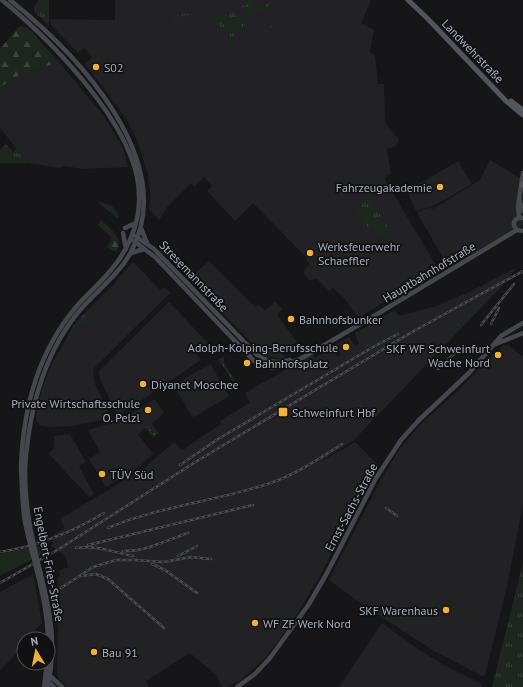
<svg xmlns="http://www.w3.org/2000/svg" width="523" height="687" viewBox="0 0 523 687" font-family="'PT Sans',sans-serif">
<style>
.built{fill:#222225}
.grass{fill:url(#grass-tufts)}
.forest{fill:url(#forest-firs)}
.park{fill:url(#park-dots)}
.garden{fill:#1e261f}
.lines{fill:none;stroke-linecap:round;stroke-linejoin:round}
.secondary{stroke:#45474d;stroke-width:4.5}
.primary{stroke:#53555c;stroke-width:5}
.rail-casing{stroke:#4a4c52;stroke-width:2.5}
.rail{stroke:#111113;stroke-width:1;stroke-dasharray:3;stroke-linecap:butt}
.secondary-bridge{stroke:#45474d;stroke-width:4.5}
.poi-dot{fill:#f2b134;stroke:#111113;stroke-width:1.5}
.labels{text-anchor:middle;dominant-baseline:central;stroke-width:3.5;stroke-linejoin:round;paint-order:stroke}
.street-label{font-size:12px;fill:#a8adb8;stroke:#111113}
.poi-label{font-size:12px;fill:#a8adb8;stroke:#111113;text-anchor:start}
</style>
<defs>
<pattern id="grass-tufts" width="24" height="20" patternUnits="userSpaceOnUse"><rect width="24" height="20" fill="#1e261f"/><path d="M3 7l-1-3M5 7V3M7 7l1-3M15 17l-1-3M17 17v-4M19 17l1-3" fill="none" stroke="#3c433d"/></pattern>
<pattern id="forest-firs" width="22" height="20" patternUnits="userSpaceOnUse"><rect width="22" height="20" fill="#1e261f"/><path d="M5 1l3.5 6h-7zM16 11l3.5 6h-7z" fill="#3c433d"/></pattern>
<pattern id="park-dots" width="8" height="8" patternUnits="userSpaceOnUse"><rect width="8" height="8" fill="#1e261f"/><path d="M2 2h.1M6 6h.1" fill="none" stroke="#3c433d" stroke-width="1.8" stroke-linecap="round"/></pattern>
</defs>
<rect width="100%" height="100%" fill="#161618"/>
<path class="built" d="M115,0H371L361,23L374,30L370,52L375,55L378,84H384L385,122L390,130L399,139L396,146L387,149L391,174L384,178L434,262L438,269L437,270L358,318L344,298L333,288L329,291L316,278L310,281L303,272L310,264L306,260L307,258L253,203L235,221L207,191L212,186L204,177L194,187L191,183L167,207L159,220L149,209L150,195L148,175L138,143L130,126L124,116L105,90L85,64L92,57L84,48L78,53L51,25V19L115,20Z
M59,62L103,115L123,148L128,167L82,169L64,166L59,168L28,163L0,128V89L17,76Z
M490,160L523,180V225L449,268L417,213L419,211L431,207L433,209L480,180Z
M458,161L472,184L437,204L416,211L407,191Z
M209,261L255,307L259,305L265,311L275,302L282,309L277,315L297,342L281,351L286,359L272,358L262,351L252,342H251L189,279Z
M133,262L160,290L164,287L170,293L95,367L93,371L94,382L108,411V416L107,418L98,421L71,426L49,427L41,426L37,422L36,418L37,410L42,388L52,364L74,325L81,317L116,282V281Z
M516,268L503,285L354,440L312,467L355,442L378,465L349,516L322,573L315,584L291,624L267,656L241,680L227,687H222L216,675L190,653L146,681L149,687H67L60,680L57,675L58,631L54,593L59,590L57,578L60,576L59,571L68,567L66,557L52,546L53,535L65,528L60,519L143,469L174,442L182,450L221,424L220,421L250,403L245,393L313,354L315,358L332,348L337,357L341,354L335,345L349,337L355,346L359,344L355,333L395,310L399,316L436,306L467,293Z
M169,302L208,343L196,354L201,360L130,408L120,413L116,412L100,379L99,374L100,370Z
M504,345L506,347L508,345L522,356L523,355V504L507,586L485,675L482,676L434,651L363,605L329,580L376,489L398,451L413,433L424,421L462,387L493,354L494,355Z
M208,365H211L229,396L194,417L192,416L177,391L176,387V384Z
M155,399L164,413L152,424L154,427L148,431L145,428L138,434L153,454L140,466L108,486H105L89,459L100,452L88,430L121,420Z
M70,434L86,462L79,466L94,494L89,497L49,454L54,448V436Z
M33,574L42,623L28,639H24V644L12,658L0,670V592Z
M382,623L421,651L446,666L482,684L481,687H339Z"/>
<path class="grass" d="M39,0H49V26L34,11V7Z
M245,0H251L254,8L281,0L270,4L267,8L248,15L251,12L248,9L246,11L241,6L246,5Z
M207,11V13L199,15L198,13L180,17L181,20L176,24L173,21V15Z
M233,13L244,23L245,25L225,44L220,39L219,33L224,39L228,34L215,21L213,23L209,19Z
M251,18L265,31L278,21L280,23L268,34L266,35L251,20Z
M6,144L13,152L17,149L28,163H0V150Z
M371,199L389,229V231L381,235L374,230L372,226L368,228L356,210L358,207Z
M490,297L457,326L436,340L466,314Z
M401,325L402,326L378,341L361,349Z
M222,357H224V363L239,387L235,390H232L236,387L219,360L215,362Z
M523,562V687H492Z"/>
<path class="forest" d="M21,26L29,29L59,62L17,76L0,88V49L18,28Z
M100,202C109,204 115,206 119,216L118,219L99,203Z
M101,220C110,228 124,238 117,251H113L107,247L112,238L98,225Z
M83,315L88,320L84,324L82,322L74,330L75,332L67,341L66,340L74,325Z"/>
<path class="park" d="M154,427L159,433L153,438L148,431Z"/>
<path class="garden" d="M42,545L46,552L0,576V554Z"/>
<g class="lines">
<path class="secondary" d="M2,0C36,28 66,58 93,93C130,141 159,196 122,255C110,275 91,290 76,307C38,352 23,409 21,467
M10,0C76,53 180,160 131,252C120,273 97,291 81,309C43,353 29,410 25,468
M519,200L523,211
M519,217L518,206L523,173
M125,228L136,223
M141,228L147,243
M517,230L514,226C513,220 517,217 523,218
M123,233L126,249
M135,236L154,249L256,354C267,362 277,364 290,360
M134,241L155,257L254,361L262,365L273,368L283,366L302,358L369,319L517,230L523,231
M131,253L144,249
M496,344L523,333
M49,675L62,687
M48,681L54,687
M44,687L47,663
M48,687L51,667L52,639
M237,687L255,674L270,658L309,604L327,573L376,478L401,440L419,420L469,373L501,336L523,323"/>
<path class="primary" d="M408,0L428,19L506,101L523,115
M511,101L523,110
M522,185L523,184"/>
<g class="rail-casing">
<path id="rail" d="M491,324L499,308
M481,325L514,284
M438,369L455,353
M180,465L218,439L373,347L398,334
M386,508L397,516
M108,528C157,507 211,502 261,486C291,478 317,460 342,444
M88,545L253,505
M76,548C98,545 112,552 133,556
M123,551C145,552 167,540 188,533
M0,552C38,546 71,533 104,513
M178,556L197,546
M152,564L165,570L197,593
M81,576L96,574L108,579L164,628
M0,583L59,549L197,461L412,332L523,271
M61,588L93,567L116,560H135L163,562L192,557L211,559"/>
</g>
<use href="#rail" class="rail"/>
<path class="secondary-bridge" d="M21,467C22,485 22,504 25,522C33,561 47,598 48,639
M25,468C25,485 26,502 29,520C35,560 50,598 52,639"/>
</g>
<g class="poi-dot">
<circle cx="96" cy="67" r="4"/>
<circle cx="440" cy="187" r="4"/>
<circle cx="310" cy="253" r="4"/>
<circle cx="291" cy="319" r="4"/>
<circle cx="346" cy="347" r="4"/>
<circle cx="498" cy="355" r="4"/>
<circle cx="247" cy="363" r="4"/>
<circle cx="143" cy="384" r="4"/>
<circle cx="148" cy="410" r="4"/>
<rect x="278" y="407" width="10" height="10" rx="2"/>
<circle cx="102" cy="474" r="4"/>
<circle cx="446" cy="610" r="4"/>
<circle cx="255" cy="623" r="4"/>
<circle cx="94" cy="652" r="4"/>
</g>
<g class="labels">
<g class="street-label">
<text transform="translate(473 51) rotate(46)">Landwehrstraße</text>
<text transform="translate(429 272) rotate(-31)">Hauptbahnhofstraße</text>
<text transform="translate(194 276) rotate(46)">Stresemannstraße</text>
<text transform="translate(351 507) rotate(-62)">Ernst-Sachs-Straße</text>
<text transform="translate(49 564) rotate(79)">Engelbert-Fries-Straße</text>
</g>
<g class="poi-label">
<text x="104" y="67">S02</text>
<text x="432" y="187" text-anchor="end">Fahrzeugakademie</text>
<text x="318" y="246">Werksfeuerwehr<tspan x="318" dy="14">Schaeffler</tspan></text>
<text x="299" y="319">Bahnhofsbunker</text>
<text x="338" y="347" text-anchor="end">Adolph-Kolping-Berufsschule</text>
<text x="490" y="348" text-anchor="end">SKF WF Schweinfurt<tspan x="490" dy="14">Wache Nord</tspan></text>
<text x="255" y="363">Bahnhofsplatz</text>
<text x="151" y="384">Diyanet Moschee</text>
<text x="140" y="403" text-anchor="end">Private Wirtschaftsschule<tspan x="140" dy="14">O. Pelzl</tspan></text>
<text x="292" y="412">Schweinfurt Hbf</text>
<text x="110" y="474">TÜV Süd</text>
<text x="438" y="610" text-anchor="end">SKF Warenhaus</text>
<text x="263" y="623">WF ZF Werk Nord</text>
<text x="102" y="652">Bau 91</text>
</g>
</g>
<g transform="translate(36 651) rotate(350)"><circle r="19" fill="#111113" stroke="#4d4f55"/>
<path d="M0-3L7 15L0 10L-7 15Z" fill="#f2b134"/>
<text y="-6" font-size="11" font-weight="bold" text-anchor="middle" fill="#a8adb8">N</text>
</g>
</svg>
